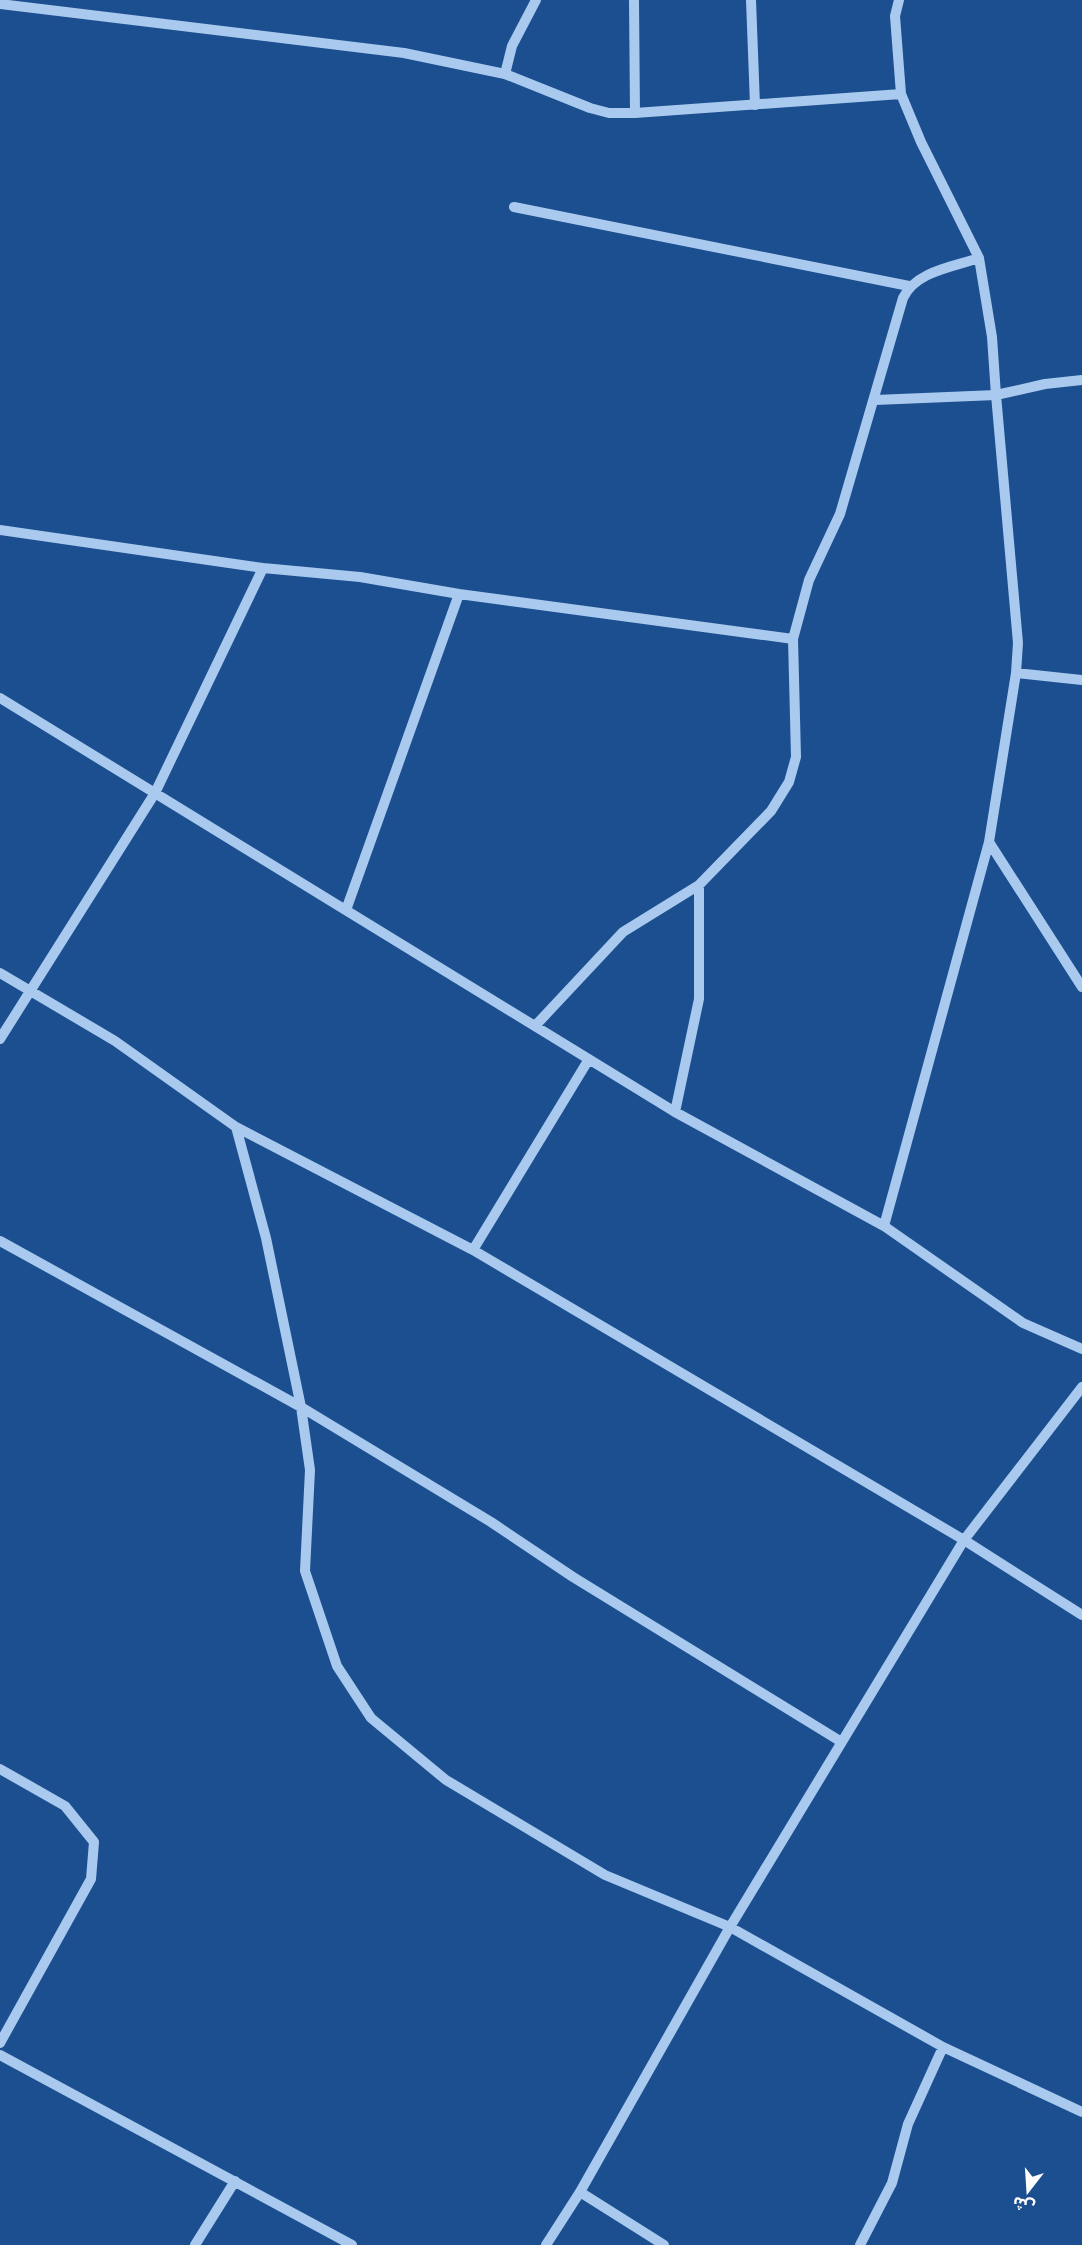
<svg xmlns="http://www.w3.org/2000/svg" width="1082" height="2245" viewBox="0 0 1082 2245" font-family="'Public Sans','Noto Sans Arabic',sans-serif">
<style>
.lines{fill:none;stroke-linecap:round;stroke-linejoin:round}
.minor{stroke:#a9c9ee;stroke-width:10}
</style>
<rect width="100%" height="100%" fill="#1b4f8f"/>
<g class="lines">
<path class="minor" d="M634,0L635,113
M751,0L755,105
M0,4L404,53L505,74L590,108L609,113H635L901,94
M505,74L512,46L536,0
M514,207L909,286
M875,400L996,395L992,337L979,258L921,142L901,94L895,16L899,0
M0,530L263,568L360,577L459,594L793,639
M1016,673L1082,680
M0,698L675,1112L884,1226L1023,1323L1082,1349
M989,842L1082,987
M346,910L459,594
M0,973L115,1041L236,1127L473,1250L964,1540L1082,1615
M535,1026L623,932L699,885L771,811L789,782L796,757L793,639L809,580L840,514L903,298C916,271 953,267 979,258
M0,1039L155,793L263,568
M675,1112L699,999V885
M236,1127L266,1238L301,1407L310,1470L305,1571L337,1666L371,1718L446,1780L605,1875L730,1927L943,2047L1082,2112
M884,1226L989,842L1016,673L1018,643L996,395L1045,384L1082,380
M0,1241L301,1407L491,1522L573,1577L840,1741
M473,1250L589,1059
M0,1769L65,1806L94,1842L91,1879L0,2043
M0,2055L352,2245
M580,2192L664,2245
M195,2245L235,2181
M546,2245L580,2192L730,1927L964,1540L1082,1387
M860,2245L892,2183L908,2124L943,2047"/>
</g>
<g transform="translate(1028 2191) rotate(197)" stroke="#1b4f8f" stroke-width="4.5" paint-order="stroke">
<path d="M0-4.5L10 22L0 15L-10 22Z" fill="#ffffff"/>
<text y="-9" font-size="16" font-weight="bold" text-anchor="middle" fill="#ffffff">ش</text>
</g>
</svg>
